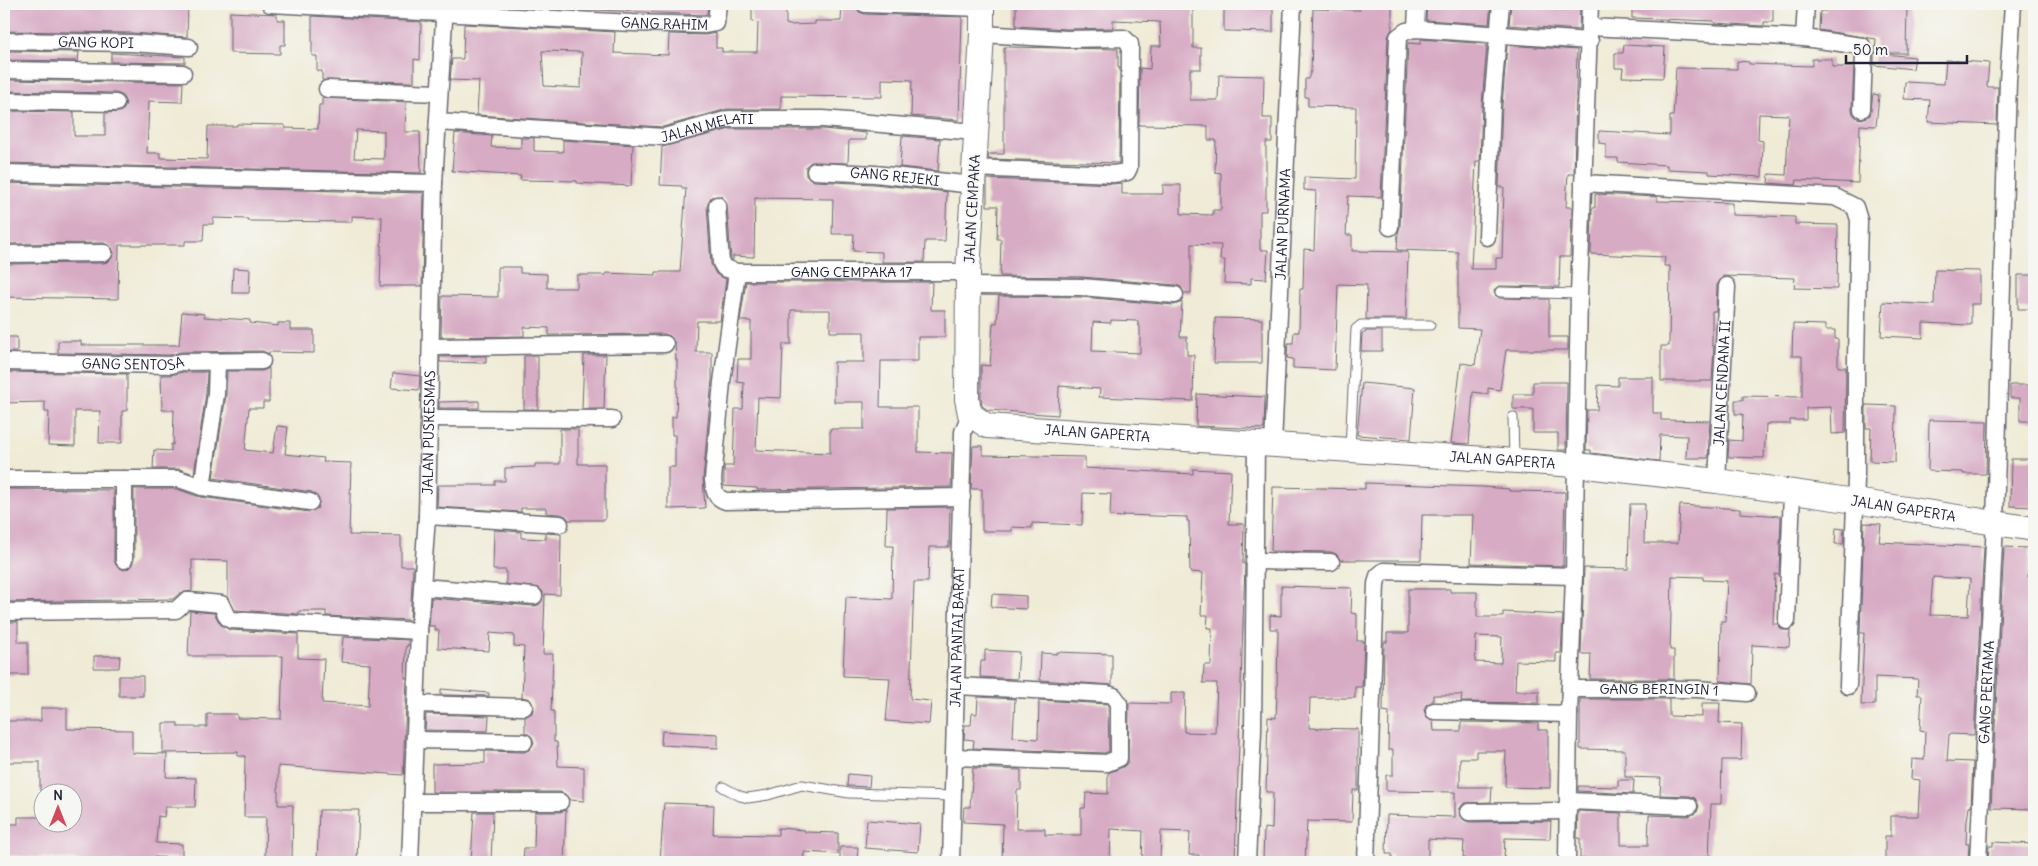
<svg xmlns="http://www.w3.org/2000/svg" width="2038" height="866" viewBox="0 0 2038 866" font-family="Delius,sans-serif">
<style>
.building{fill:#d7abc4;fill-rule:evenodd}
.lines{fill:none;stroke-linecap:round;stroke-linejoin:round}
.lane-casing{stroke:#6a6871;stroke-width:11}
.street-casing{stroke:#6a6871;stroke-width:19}
.secondary-casing{stroke:#6a6871;stroke-width:26}
.lane{stroke:#fff;stroke-width:9}
.street{stroke:#fff;stroke-width:16}
.secondary{stroke:#fff;stroke-width:24}
.labels{text-anchor:middle;dominant-baseline:central;stroke-width:4;stroke-linejoin:round;paint-order:stroke}
.street-label{font-size:14px;fill:#22223b;stroke:#f6f6f2}
</style>
<rect width="100%" height="100%" fill="#f6f6f2"/>
<filter id="ink" filterUnits="userSpaceOnUse"><feTurbulence type="fractalNoise" baseFrequency=".02" numOctaves="2"/><feDisplacementMap in="SourceGraphic" scale="10" xChannelSelector="R" yChannelSelector="G"/><feConvolveMatrix kernelMatrix="1 2 1 2 8 2 1 2 1" color-interpolation-filters="sRGB"/></filter>
<filter id="wash" filterUnits="userSpaceOnUse"><feTurbulence type="fractalNoise" baseFrequency=".0096" numOctaves="4" result="noise"/><feDisplacementMap in="SourceGraphic" scale="20" xChannelSelector="R" yChannelSelector="G"/><feGaussianBlur stdDeviation="1.12" result="paint"/><feColorMatrix in="noise" values="0 0 0 0 0 0 0 0 0 0 0 0 0 0 0 0 0 1.4 0 .05"/><feComposite in="paint" operator="in"/></filter>
<g filter="url(#wash)">
<rect width="100%" height="100%" fill="#efebd6"/>
<g id="blocks">
<path class="building" d="M4,4H188L187,37L132,33L4,31Z
M469,4H708L707,14L704,15Z
M752,4H786V24L789,25L815,24V21H841L842,4H855L859,12L865,14L962,17L959,120L911,116L912,80L882,79V97L781,96V109H727L663,127L477,115L479,81L450,80L452,59H463L464,24L615,32L614,53L668,55L669,34L705,35L716,33V48H722V52H757L758,23L752,22ZM542,51L582,52L581,88L544,86Z
M1016,4H1193V48H1201V69H1190V100H1218L1219,75L1264,76L1263,118H1272V142H1266V211H1260V250H1268L1266,279L1251,278V284L1224,283L1225,260H1220L1221,245L1191,244V293H1184L1181,287L1176,285L1082,277L1000,276L1001,239H997L998,206H987V179L1113,184L1122,183V194H1163V185H1181V214L1213,215V210H1221V173L1215,172L1216,140H1208V126L1139,125L1140,68L1150,69L1151,46H1161L1160,22L1113,20V28L1067,29L1016,26Z
M1224,4H1273V32L1224,31Z
M1360,4H1392V29L1388,37L1381,197L1348,196L1346,235H1352V251L1408,252L1406,319H1366L1367,285L1338,284L1335,370L1293,368V359L1287,358L1288,343H1293L1294,332H1299L1300,289H1303L1304,249L1314,250L1316,191L1304,190V177L1355,179L1356,107L1308,106V97H1305V79H1308L1311,71L1313,9L1360,10Z
M1427,4H1491L1489,24L1426,20Z
M1511,4H1580L1579,30L1509,25Z
M1632,4H1773V22H1764V26L1714,23V21L1632,18Z
M1826,4H1907L1906,53H1875L1876,39L1819,30L1820,11H1826Z
M230,12L277,14V20H285V45H280V54L230,53Z
M312,16L421,22L420,60L414,59V82L322,80V71H317V56H312Z
M1421,39L1487,44L1482,104L1480,161H1476L1471,269H1496V258H1502L1504,187H1499L1502,106L1507,45L1577,50L1574,174H1568L1567,189L1566,207H1572L1570,257H1560L1559,287L1500,286L1497,287L1494,291L1495,295L1500,298L1549,299V337H1568V350H1506L1500,390L1488,388V394L1473,392L1469,444L1451,443L1461,363L1475,365L1480,329L1458,328V252L1397,250L1398,233L1400,227L1408,43L1421,44Z
M1624,45L1665,47L1663,78L1622,77L1623,68H1615V53H1623Z
M1004,47L1118,49V68H1120L1119,163L988,159L989,154H1004Z
M4,51L79,52L78,61L4,60Z
M111,53L185,57V63L111,62Z
M1874,53L1915,57L1913,69L1874,65Z
M1812,59H1832V67H1854L1852,109L1853,114L1857,118L1862,119L1870,115L1873,94L1879,95L1876,126L1860,125L1858,183L1797,180L1796,185L1768,183L1769,174L1786,175L1789,115L1759,114L1758,140L1763,141L1762,177L1709,174V171L1667,169V165L1618,162V158H1606V144L1599,143V131L1670,135V116H1673L1676,68L1737,69V61L1749,62V64L1812,66Z
M1946,60L1989,63L1987,87H1998L1997,125L1928,122L1930,100L1904,99L1905,82L1944,84Z
M4,80L183,83L182,102L149,101L147,153H160V158L207,159L208,126H237V124L285,125V128L318,129L319,105H322V98L406,102L405,132H420L421,173L4,163V111L74,112V136H105V113L120,112L124,109L126,103L122,95L116,93L4,91ZM356,130L384,131V159L354,158Z
M730,129H823L866,133V140H849L848,163L811,162L806,166V176L814,181L874,184L947,192L945,241H925L924,262H882V252L853,251L854,234H832L833,199L755,198L754,257L733,256V260H731L727,204L721,196L711,197L707,206L711,264L716,274L726,279L720,321H697L696,352H712V379L703,479L705,508L668,509V467H675V435H672V417H676L677,389V360H676L675,343L670,336L665,334L549,335V328L524,327V336L441,337L442,296L498,297V267H520V273L547,274V288H577V275H606V273L656,275V272H680L686,189H682V186L660,185L662,147Z
M455,133L492,136L491,147L521,148V138H534V151L563,152V140L633,145L631,186L577,183V181L520,180L521,176L452,171Z
M902,136L940,139L938,171L900,167Z
M4,183L424,193L422,286H380L382,217L352,216V222L248,221V219L213,218V224H204L203,241H185V245H119L118,299L4,297V264L104,263L109,261L114,253L112,248L104,243L4,244Z
M1595,194L1657,197V201L1732,203V215L1795,217V224L1838,225L1837,289L1794,288L1795,278L1723,276L1717,285L1716,311H1712V346H1714L1712,381H1661V346H1669L1670,266H1664L1665,257L1591,254L1592,208H1595Z
M233,268L250,269L249,293H232Z
M1935,270L1980,271V304H1971V325L1923,323V338L1881,336L1883,302L1934,305Z
M2018,275H2034V309H2018Z
M746,282H932L931,310H945V337H918V361H881L880,407H918V452L952,453L951,487L757,490V488L724,486V466H733L735,409H743L744,383L737,382L738,359H751V321H740ZM791,310H830V332H864V362H834V402H864V429H830V453L756,450L758,397L781,398L783,344H791Z
M999,296L1081,297L1174,305L1182,302L1180,337H1187V355H1194L1193,401L1099,397L1100,389L1059,386L1058,415L988,410L982,406L981,398V365L990,366L993,323H997ZM1111,320L1138,321V325L1140,326V353L1092,351L1093,322L1111,323Z
M182,312L204,314V317L250,320V323L278,326V323H290V330H314V353L269,352V354L262,351L181,352L170,355L58,353V341H81V345H179Z
M1215,318L1262,319V363H1214Z
M1793,324L1825,325V330H1835V339H1838V367H1846L1845,433L1832,434L1831,407L1806,408V420H1790V424H1766L1764,458L1728,457L1729,440L1742,441L1743,414H1735V400H1743V396L1802,397V356H1792Z
M1366,331H1382V351H1361L1362,333H1365Z
M4,337H17V352H4Z
M584,355H606L604,409H582Z
M486,356V363L440,362V357Z
M524,356H538V409H524Z
M269,368V402H263V408H249L245,450L273,453L277,426L288,427L285,454L324,458L323,462L351,463L349,535L401,536V566H413L410,620L326,616V611H299V614L235,610L228,597V561L192,560V591L180,593L173,599L4,602V489L114,490V560L116,565L124,570L129,568L134,560V489H177L200,497L309,512L318,508L319,499L312,492L213,478L226,395L227,371H262Z
M4,372L127,374V411H122V443H99L100,411H75V446L48,445L49,412H45V402L4,403Z
M183,372H207L206,393L194,474L179,469H153L154,450L171,451V444L173,445L174,410H162L161,375H171Z
M393,373L420,376L419,390L391,388Z
M1618,377H1653V413H1661V420L1710,421L1708,458H1686L1687,436L1660,435L1659,461L1591,453V450H1586L1587,410H1597L1598,385L1618,386Z
M1533,382H1567L1566,450H1558V433H1533V409H1513V394H1533Z
M1362,383L1415,388L1411,439L1357,435Z
M2010,385H2034V421H2020V398H2010Z
M1197,394L1265,397L1264,429L1196,426Z
M479,401V408H439V402Z
M1866,405L1896,406L1895,462L1870,461L1871,428H1866Z
M1929,420L1987,421L1986,474H1963V472L1928,471Z
M560,429H578V464H605V520H569L566,516L561,514L546,513V508H521V512L437,507L438,485H495V481H505V468L535,467V464H560Z
M973,446H983V455L1085,457V468L1193,474V469L1231,471L1229,524H1244L1243,564H1245L1235,862H1199V855H1189L1190,832L1161,831L1160,862H1142L1143,831L1111,829L1110,862H1002L1003,824L963,822L964,807H970L973,768L1021,770V790H1017L1016,829H1045V835H1081V808H1085L1086,793L1108,794V773L1123,767L1128,763L1129,703L1171,704V693H1185L1184,732L1215,733L1217,683H1203L1204,665H1211L1212,628H1207L1208,615H1201L1203,573L1190,572L1189,521H1187V517L1123,515V517L1110,516L1111,494L1083,493L1082,525L1032,523V528L1012,527V531H982V489H971Z
M2011,459H2034V507L2010,506Z
M1365,483L1483,487L1509,489V491L1565,492L1563,566L1471,563L1473,515H1422L1421,560H1343L1341,561L1336,554L1331,552L1271,551L1273,487L1365,489Z
M1630,504H1645L1644,543H1678L1680,505L1740,509V513L1781,516L1779,575L1775,574L1773,624H1778L1782,630H1790L1789,647L1752,645L1751,684L1720,681L1721,621H1725L1727,581L1703,580V577L1672,576L1670,650H1674V679H1590L1591,654H1581L1584,568L1628,569Z
M950,507L949,547H929L928,582H914L910,699L931,701L929,724L886,721L890,678L843,676L846,597L892,599L893,546H886L887,508Z
M1864,523L1881,524L1879,542L1984,547L1974,735L1949,734L1947,761L1973,762L1971,807H1969L1967,821L1966,844H1969L1968,859H1963V862H1885V836H1891V816H1918L1920,780L1911,779L1912,759L1924,760L1925,731L1920,730L1922,695H1917L1918,679L1875,677V705H1861L1864,633H1860ZM1933,577L1970,579L1968,616L1930,615Z
M1836,528L1844,529L1843,544H1835Z
M494,530L521,532V538L546,539V533L561,534L560,595L545,594L543,654H553L551,711H554V742H557L558,766L584,767V801L570,800L565,794L560,792H432V764L485,763V751L524,752L529,750L534,743L532,737L525,732V717L532,713L534,707L530,699L522,697L524,647L514,646V635L490,633L489,651L438,648L439,630H435V626H429L431,598L533,606L539,605L542,601L543,592L539,588L506,584V570H493Z
M2004,547L2029,548L2028,577L2034,578L2031,711H2034V809L1991,808Z
M1281,586L1352,588L1351,613L1357,614V641H1364L1362,687H1355V698H1310L1309,728L1358,729V790H1353L1352,822L1307,821L1305,862H1263L1264,828L1272,829L1273,792H1266L1268,717L1276,718L1277,692L1278,629H1270V615L1281,616Z
M1408,589H1450V592H1477V617H1503V612L1563,615L1561,653H1556V662L1516,661L1515,691H1539V703L1461,702L1462,695H1433V701L1426,705L1424,710L1426,716L1433,721L1434,731H1461V722L1538,723V730H1548V769H1550V788L1505,787L1506,751H1476V758H1460V787H1492L1491,802L1464,803L1460,808L1459,813L1464,820L1469,822L1551,821L1550,839L1505,838L1504,860L1493,859V862H1465V858H1463L1464,841L1428,839V862H1392V854H1386L1387,815L1455,817V792L1386,791V775H1393V750H1388L1389,712L1383,711L1384,642H1387V633H1408ZM1476,636L1502,637L1501,663L1475,662Z
M992,594L1026,596V609L991,607Z
M190,611L214,613L221,625L230,630L298,634V658L324,659L322,703L368,706L370,664L341,662L343,637L408,640V646H406L405,678H407L403,775L278,766V805H293L292,859L265,858L266,817H244L245,756H238V752L163,753V723H178V727H207V714H237V718L281,719L283,656H188Z
M4,622H18V642H28V675H4Z
M985,650L1019,652L1017,679L980,677L981,661H985Z
M1057,652L1112,654V685L1040,680L1041,653L1057,654Z
M94,656H120L119,668H94Z
M119,676H143V696H119Z
M441,689L489,693V696L441,695Z
M978,697L1015,699L1013,737L1038,739L1039,700L1108,704L1109,751L1105,753L973,748L974,740L964,739L965,725H971L972,713L977,714Z
M1580,699H1669V716L1702,717V703H1720L1719,723L1742,724L1741,760H1722L1721,804H1711L1709,862H1593V859H1580V838H1577L1578,811L1621,813V845H1648L1649,815L1689,816L1697,812L1699,806L1695,798L1690,796L1660,795L1661,778L1625,777V750L1580,749Z
M41,708H67V729L132,730V753L167,754L166,777L196,778L195,807H165L164,817L158,816L156,843L182,844V858L155,857V862H81V860L4,855V824H18V817H42V824H72L73,791H40V762H4V728H8V721H41Z
M426,714L489,716L488,731L425,730Z
M662,731L718,734V748L661,745Z
M848,774L870,776L869,787L847,786Z
M1618,780H1634L1633,794L1578,791V786L1618,787Z
M664,803L714,805L713,834L778,835V828L805,830V832L838,833V854L804,852L803,862H660Z
M319,810H359L357,862H317Z
M566,810L564,862H523L524,848H534L535,812H560Z
M474,812H493L491,862H471Z
M867,820L920,824L918,852L865,848Z
M1993,842L2034,844V862H1995V860H1988L1989,846H1993Z
M840,847H858L857,862H840Z"/>
</g>
</g>
<g filter="url(#ink)">
<use href="#blocks" fill-opacity="0" stroke="#6a6871" stroke-width="1"/>
<g class="lines">
<g class="lane-casing">
<path id="lane" d="M1500,292L1579,294
M1513,417L1514,459
M1350,448L1356,329L1361,325H1430
M723,787L740,796L748,798L768,795L802,785L849,793L953,796"/>
</g>
<g class="street-casing">
<g id="street">
<path id="s1" d="M270,4L633,23L705,25L716,23L718,4"/>
<path d="M865,4L982,8"/>
<path d="M1590,27L1804,38L1862,46L1864,56L1862,109"/>
<path d="M1416,29L1417,4"/>
<path d="M1804,38L1806,4"/>
<path id="s2" d="M4,41L132,43L189,47"/>
<path d="M4,70L183,73"/>
<path d="M327,89L439,93"/>
<path d="M4,101L116,103"/>
<path id="s3" d="M438,122L664,137L729,119H823L976,132"/>
<path d="M974,168L1113,174L1127,172L1129,168L1130,48V44L1124,38L1067,39L982,34"/>
<path id="s4" d="M815,171L875,174L973,185"/>
<path d="M4,173L434,183"/>
<path d="M1583,183L1835,197L1855,207L1859,220L1856,360V479L1848,686"/>
<path id="s5" d="M717,205L721,263L724,268L737,272H968"/>
<path d="M1390,227L1398,37L1406,31L1416,29L1590,41"/>
<path d="M1487,237L1492,105L1501,4"/>
<path d="M4,254L104,253"/>
<path d="M737,272L722,382L713,480C714,491 715,498 726,501L962,497"/>
<path d="M968,286L1081,287L1175,295"/>
<path d="M431,347L665,344"/>
<path id="s6" d="M4,362L171,365L181,362L262,361"/>
<path d="M429,418L612,419"/>
<path id="s7" d="M1273,445L1293,4"/>
<path d="M4,479H179L202,487L310,502"/>
<path id="s8" d="M1717,481L1727,286"/>
<path d="M202,487L216,394L217,362"/>
<path d="M427,516L560,524"/>
<path d="M124,560V479"/>
<path d="M1254,561L1331,562"/>
<path d="M422,587L534,596"/>
<path d="M4,612L176,610L186,601H190L221,604L227,617L231,620L419,631"/>
<path d="M1787,621L1792,493"/>
<path id="s9" d="M1570,689H1697L1747,693"/>
<path d="M416,704L524,707"/>
<path d="M1434,711L1569,714"/>
<path d="M416,740L524,742"/>
<path d="M955,757L1107,763L1119,758V703L1114,696L1108,694L957,686"/>
<path d="M1569,801L1689,806"/>
<path d="M412,802H560"/>
<path d="M1469,812L1568,811"/>
<path id="s10" d="M410,862L419,631L427,516L434,183L445,4"/>
<path id="s11" d="M951,862L963,432L970,414"/>
<path d="M1247,862L1253,730L1256,444"/>
<path d="M1366,862L1376,584L1378,576L1384,571L1574,576"/>
<path d="M1567,862L1569,714L1574,576L1579,294L1590,4"/>
<path id="s12" d="M1978,862L1995,523L2008,81L2013,4"/>
</g>
</g>
<g class="secondary-casing">
<g id="secondary">
<path id="s13" d="M982,4V34L968,272L967,399L970,414L987,426L1577,465L1717,481L1855,501L2034,529"/>
</g>
</g>
<use href="#lane" class="lane"/>
<use href="#street" class="street"/>
<use href="#secondary" class="secondary"/>
</g>
</g>
<g class="labels">
<g class="street-label">
<text stroke="none"><textPath href="#s1" startOffset="395">GANG RAHIM</textPath></text>
<text stroke="none"><textPath href="#s2" startOffset="92">GANG KOPI</textPath></text>
<text stroke="none"><textPath href="#s3" startOffset="271">JALAN MELATI</textPath></text>
<text stroke="none"><textPath href="#s4" startOffset="80">GANG REJEKI</textPath></text>
<text transform="translate(972 209) rotate(-87)">JALAN CEMPAKA</text>
<text stroke="none"><textPath href="#s7" startOffset="221">JALAN PURNAMA</textPath></text>
<text stroke="none"><textPath href="#s5" startOffset="192">GANG CEMPAKA 17</textPath></text>
<text stroke="none"><textPath href="#s6" startOffset="129">GANG SENTOSA</textPath></text>
<text stroke="none"><textPath href="#s8" startOffset="98">JALAN CENDANA II</textPath></text>
<text stroke="none"><textPath href="#s10" startOffset="430">JALAN PUSKESMAS</textPath></text>
<text stroke="none"><textPath href="#s13" startOffset="542">JALAN GAPERTA</textPath></text>
<text stroke="none"><textPath href="#s13" startOffset="948">JALAN GAPERTA</textPath></text>
<text stroke="none"><textPath href="#s13" startOffset="1352">JALAN GAPERTA</textPath></text>
<text stroke="none"><textPath href="#s11" startOffset="225">JALAN PANTAI BARAT</textPath></text>
<text stroke="none"><textPath href="#s9" startOffset="89">GANG BERINGIN 1</textPath></text>
<text stroke="none"><textPath href="#s12" startOffset="170">GANG PERTAMA</textPath></text>
</g>
</g>
<rect width="2038" height="866" fill="none" stroke="#f6f6f2" stroke-width="20"/>
<g transform="translate(58 808)"><circle r="24" fill="#f6f6f2" stroke="#a1a1a9"/>
<path d="M0-4L9 19L0 12L-9 19Z" fill="#d1495b"/>
<text y="-8" font-size="14" font-weight="bold" text-anchor="middle" fill="#22223b">N</text>
</g>
<path d="M1846 55v8h121v-8" fill="none" stroke="#22223b" stroke-width="2.5"/>
<text x="1853" y="55" font-size="15" fill="#22223b" stroke="#f6f6f2" stroke-width="4" paint-order="stroke">50 m</text>
</svg>
